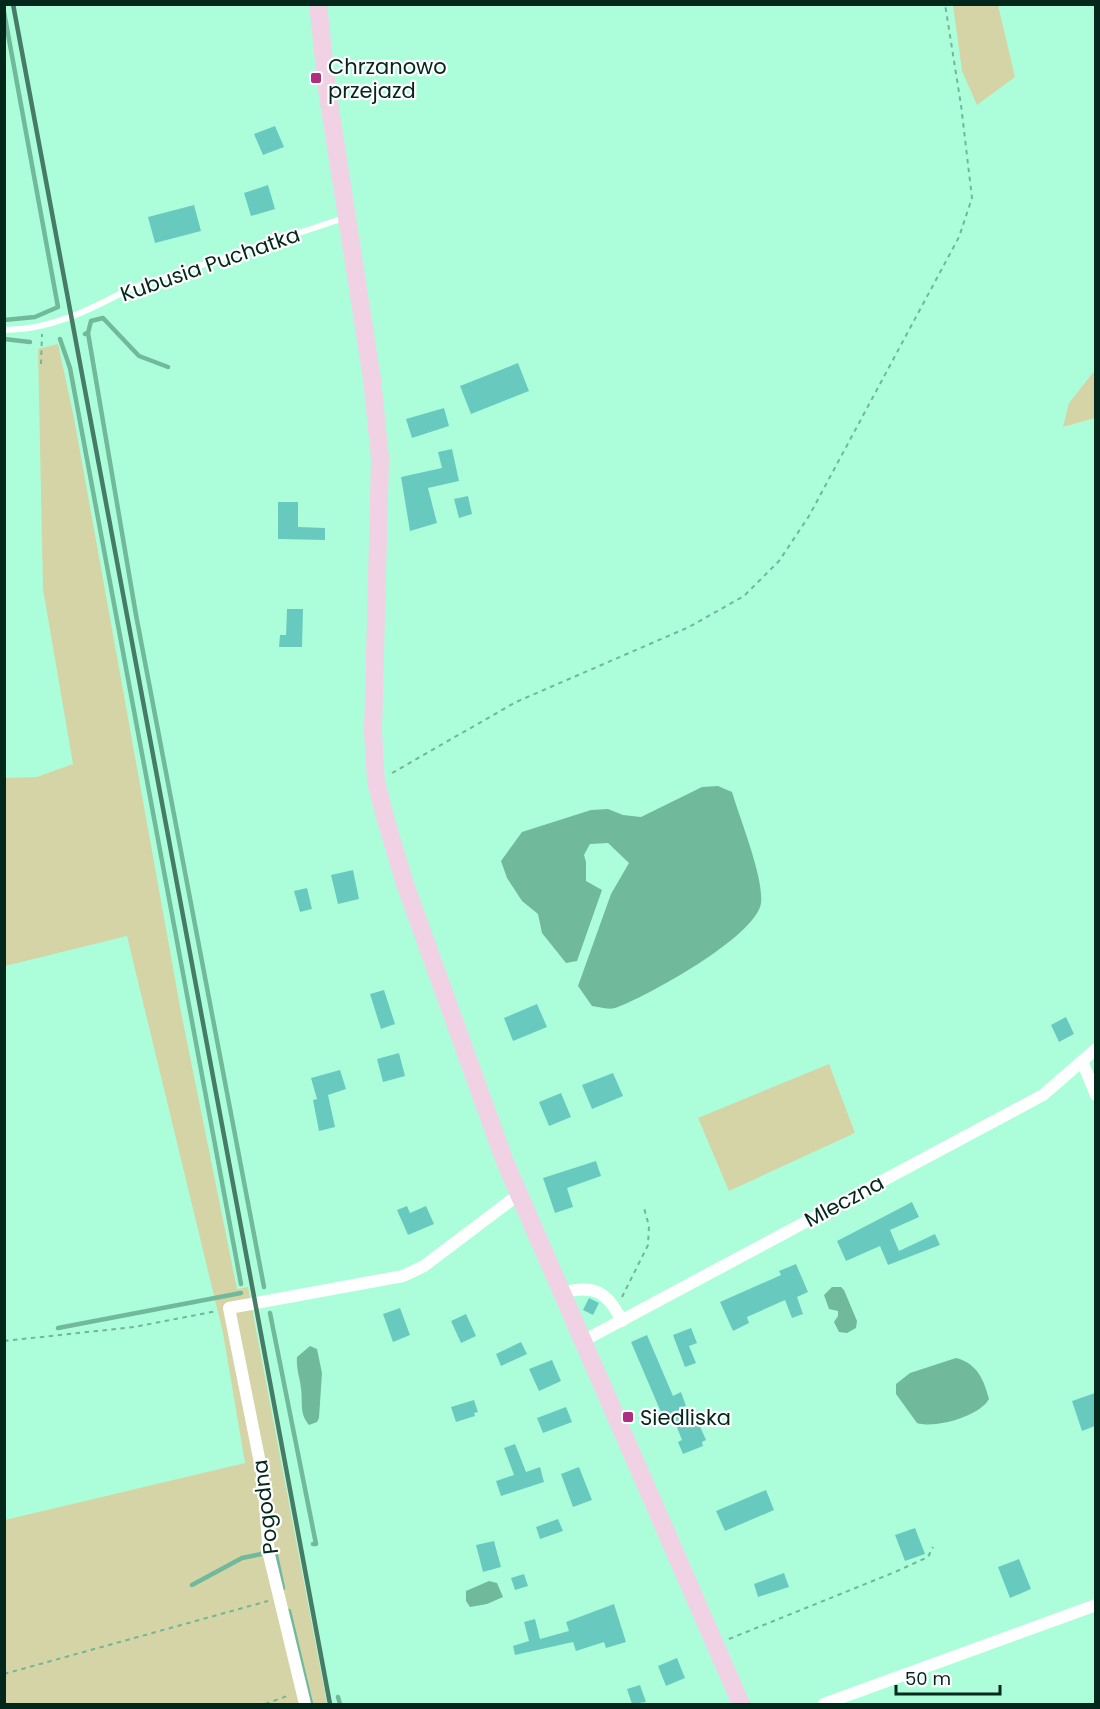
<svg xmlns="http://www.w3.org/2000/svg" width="1100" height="1709" viewBox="0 0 1100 1709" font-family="Poppins,sans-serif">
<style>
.green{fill:#d5d4a6}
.water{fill:#71b99b}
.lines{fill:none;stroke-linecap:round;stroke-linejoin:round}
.stream{stroke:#71b99b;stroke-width:4.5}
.building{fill:#68cabf}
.path{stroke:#72b599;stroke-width:2;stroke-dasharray:4.5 4.5;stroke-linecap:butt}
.service{stroke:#fff;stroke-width:6}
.minor{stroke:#fff;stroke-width:12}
.secondary{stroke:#f1d2e4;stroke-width:18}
.rail{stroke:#467c67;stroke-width:4.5}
.poi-dot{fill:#ad2f7f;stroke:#fff;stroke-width:2}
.labels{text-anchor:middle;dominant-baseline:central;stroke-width:4.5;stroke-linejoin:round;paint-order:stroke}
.poi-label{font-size:21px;fill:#03271b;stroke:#fff;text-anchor:start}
.street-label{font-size:21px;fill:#03271b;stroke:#fff}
</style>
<rect width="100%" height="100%" fill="#acfedb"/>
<path class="green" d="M953,5H998L1015,77L977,105L962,71Z
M58,344L74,418L181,1012L237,1289L248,1287L327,1704H5V1520L245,1463L223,1333L127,936L5,966L4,778L37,777L73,764L43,589L38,349Z
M1095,370V418L1063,427L1069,403Z
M829,1064L855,1133L729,1191L698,1118Z"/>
<path class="water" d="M718,786L732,792C740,819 764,878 761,903C757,936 645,998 615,1008C608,1010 599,1007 592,1006L578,986L611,894L629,863L608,843L590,844L584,855L586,862V881L602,890L577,961L566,963L542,933L538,914L522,901L507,878L501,861L522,832L591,810L608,809L623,815L641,817L702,787Z
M832,1287H841L844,1290L857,1321L856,1328L847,1333L839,1332L834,1322L838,1316V1311L829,1309L824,1295Z
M310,1346L317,1349L322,1373L319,1418L317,1422L309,1425C299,1413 303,1403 301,1389C300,1377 296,1370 297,1357Z
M956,1358C977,1363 984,1380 989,1399C980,1416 935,1429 917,1423L896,1394V1384L910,1373Z
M489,1581L497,1583L503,1597L487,1604L470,1607L466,1601V1591Z"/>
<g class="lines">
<path class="stream" d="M4,12L58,307L35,317L4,320
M88,333L136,615L264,1287
M85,334L88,333L91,321L103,318L139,356L168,367
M4,339L30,342
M60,339L70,368L241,1284
M270,1313L316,1544H313
M58,1328L241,1293
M275,1551L283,1588
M192,1585L242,1558L266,1553
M289,1611L311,1704
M338,1697L340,1704"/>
</g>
<path class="building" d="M275,126L284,147L263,155L254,134Z
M268,185L275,209L251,216L244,193Z
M194,205L201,231L155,243L148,217Z
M518,363L529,391L471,414L460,386Z
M444,408L449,426L412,438L406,419Z
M452,449L459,481L428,488L437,523L410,531L401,477L442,468L438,452Z
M468,496L472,514L459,518L454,499Z
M278,502H298V527L325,528V540L278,539Z
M287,609H303L302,647H279L280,635H286Z
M353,870L359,899L338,904L331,875Z
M307,888L312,909L300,912L294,891Z
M384,990L395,1024L381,1029L370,994Z
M537,1004L547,1027L513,1041L504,1018Z
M1066,1017L1074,1034L1059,1042L1051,1025Z
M399,1053L405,1076L383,1082L377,1059Z
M340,1070L346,1089L328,1095L335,1127L319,1131L313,1100L317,1099L311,1078Z
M613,1073L623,1096L592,1109L582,1085Z
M561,1093L571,1117L549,1126L539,1102Z
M596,1161L601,1176L567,1188L573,1207L555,1213L543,1178Z
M912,1202L919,1217L890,1230L899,1251L935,1234L940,1245L888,1265L880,1246L846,1261L837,1241Z
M407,1206L410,1213L426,1206L434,1224L408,1235L397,1210Z
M796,1264L808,1292L797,1297L803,1314L792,1318L785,1300L747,1317L749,1323L733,1331L720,1302L781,1275L779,1271Z
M589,1298L599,1303L593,1315L583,1310Z
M400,1308L410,1335L393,1342L383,1314Z
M466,1314L476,1336L461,1343L451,1321Z
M691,1328L697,1343L689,1346L696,1363L685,1367L673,1335Z
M647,1335L673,1396L681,1392L686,1406L683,1407L691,1427L699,1424L706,1440L702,1442L703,1446L683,1454L678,1442L682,1440L674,1420L666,1424L631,1342Z
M521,1342L527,1354L501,1366L496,1354Z
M552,1360L561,1381L539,1391L529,1369Z
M1095,1393V1426L1082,1431L1072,1401Z
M474,1400L478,1412L474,1413L475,1416L456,1422L451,1407Z
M566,1407L572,1422L543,1433L537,1418Z
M515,1444L526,1472L540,1467L544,1482L501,1496L496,1481L514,1475L504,1448Z
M579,1467L592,1500L573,1507L561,1474Z
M766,1490L774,1510L725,1531L716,1511Z
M558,1519L563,1531L540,1539L536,1527Z
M915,1528L925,1554L905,1561L895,1535Z
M494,1541L501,1567L483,1572L476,1545Z
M1019,1559L1031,1589L1010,1598L998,1567Z
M784,1573L789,1587L758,1597L754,1584Z
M524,1574L528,1586L515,1590L511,1578Z
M614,1604L626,1642L606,1648L604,1642L576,1651L573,1642L515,1655L513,1646L529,1641L524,1622L535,1619L540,1639L569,1631L566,1622Z
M677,1658L685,1678L666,1686L658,1666Z
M640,1685L646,1702L632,1704L627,1689Z"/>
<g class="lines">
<path class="path" d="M41,364L42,334
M392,773L516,702L689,627L744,596L779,561L809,516L959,237L972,198L961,105L945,4
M622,1297L648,1245L649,1226L644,1208
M4,1341L134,1327L217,1311
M729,1639L895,1572L928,1557L933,1547
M4,1674L268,1601
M265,1704L290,1695"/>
<path class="service" d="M4,330C50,330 90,310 129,289L344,218"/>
<path class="minor" d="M1082,1061L1096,1095
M561,1293C594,1284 607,1291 622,1321
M583,1341L1043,1095L1096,1049
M305,1704L269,1555L263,1478L229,1308L403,1276L424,1266L518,1195
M824,1704L1096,1605"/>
<path class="secondary" d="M318,4L327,89L372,379L380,458L373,732L376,782L385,817L405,884L505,1162L741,1704"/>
<path class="rail" d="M13,4L330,1704"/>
</g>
<g class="poi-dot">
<rect x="310" y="72" width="12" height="12" rx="3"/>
<rect x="622" y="1411" width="12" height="12" rx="3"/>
</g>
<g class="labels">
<g class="poi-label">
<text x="328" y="66">Chrzanowo<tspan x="328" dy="24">przejazd</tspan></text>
<text x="640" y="1417">Siedliska</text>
</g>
<g class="street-label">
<text transform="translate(210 264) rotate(-19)">Kubusia Puchatka</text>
<text transform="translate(844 1201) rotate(-28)">Mleczna</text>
<text transform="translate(265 1507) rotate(-97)">Pogodna</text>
</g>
</g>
<rect width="1100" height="1709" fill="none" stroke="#03271b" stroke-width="12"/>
<path d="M896 1685v9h104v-9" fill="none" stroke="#03271b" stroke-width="3"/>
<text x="905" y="1685" font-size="18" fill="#03271b" stroke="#ffffff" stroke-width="4.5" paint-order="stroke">50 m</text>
</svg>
